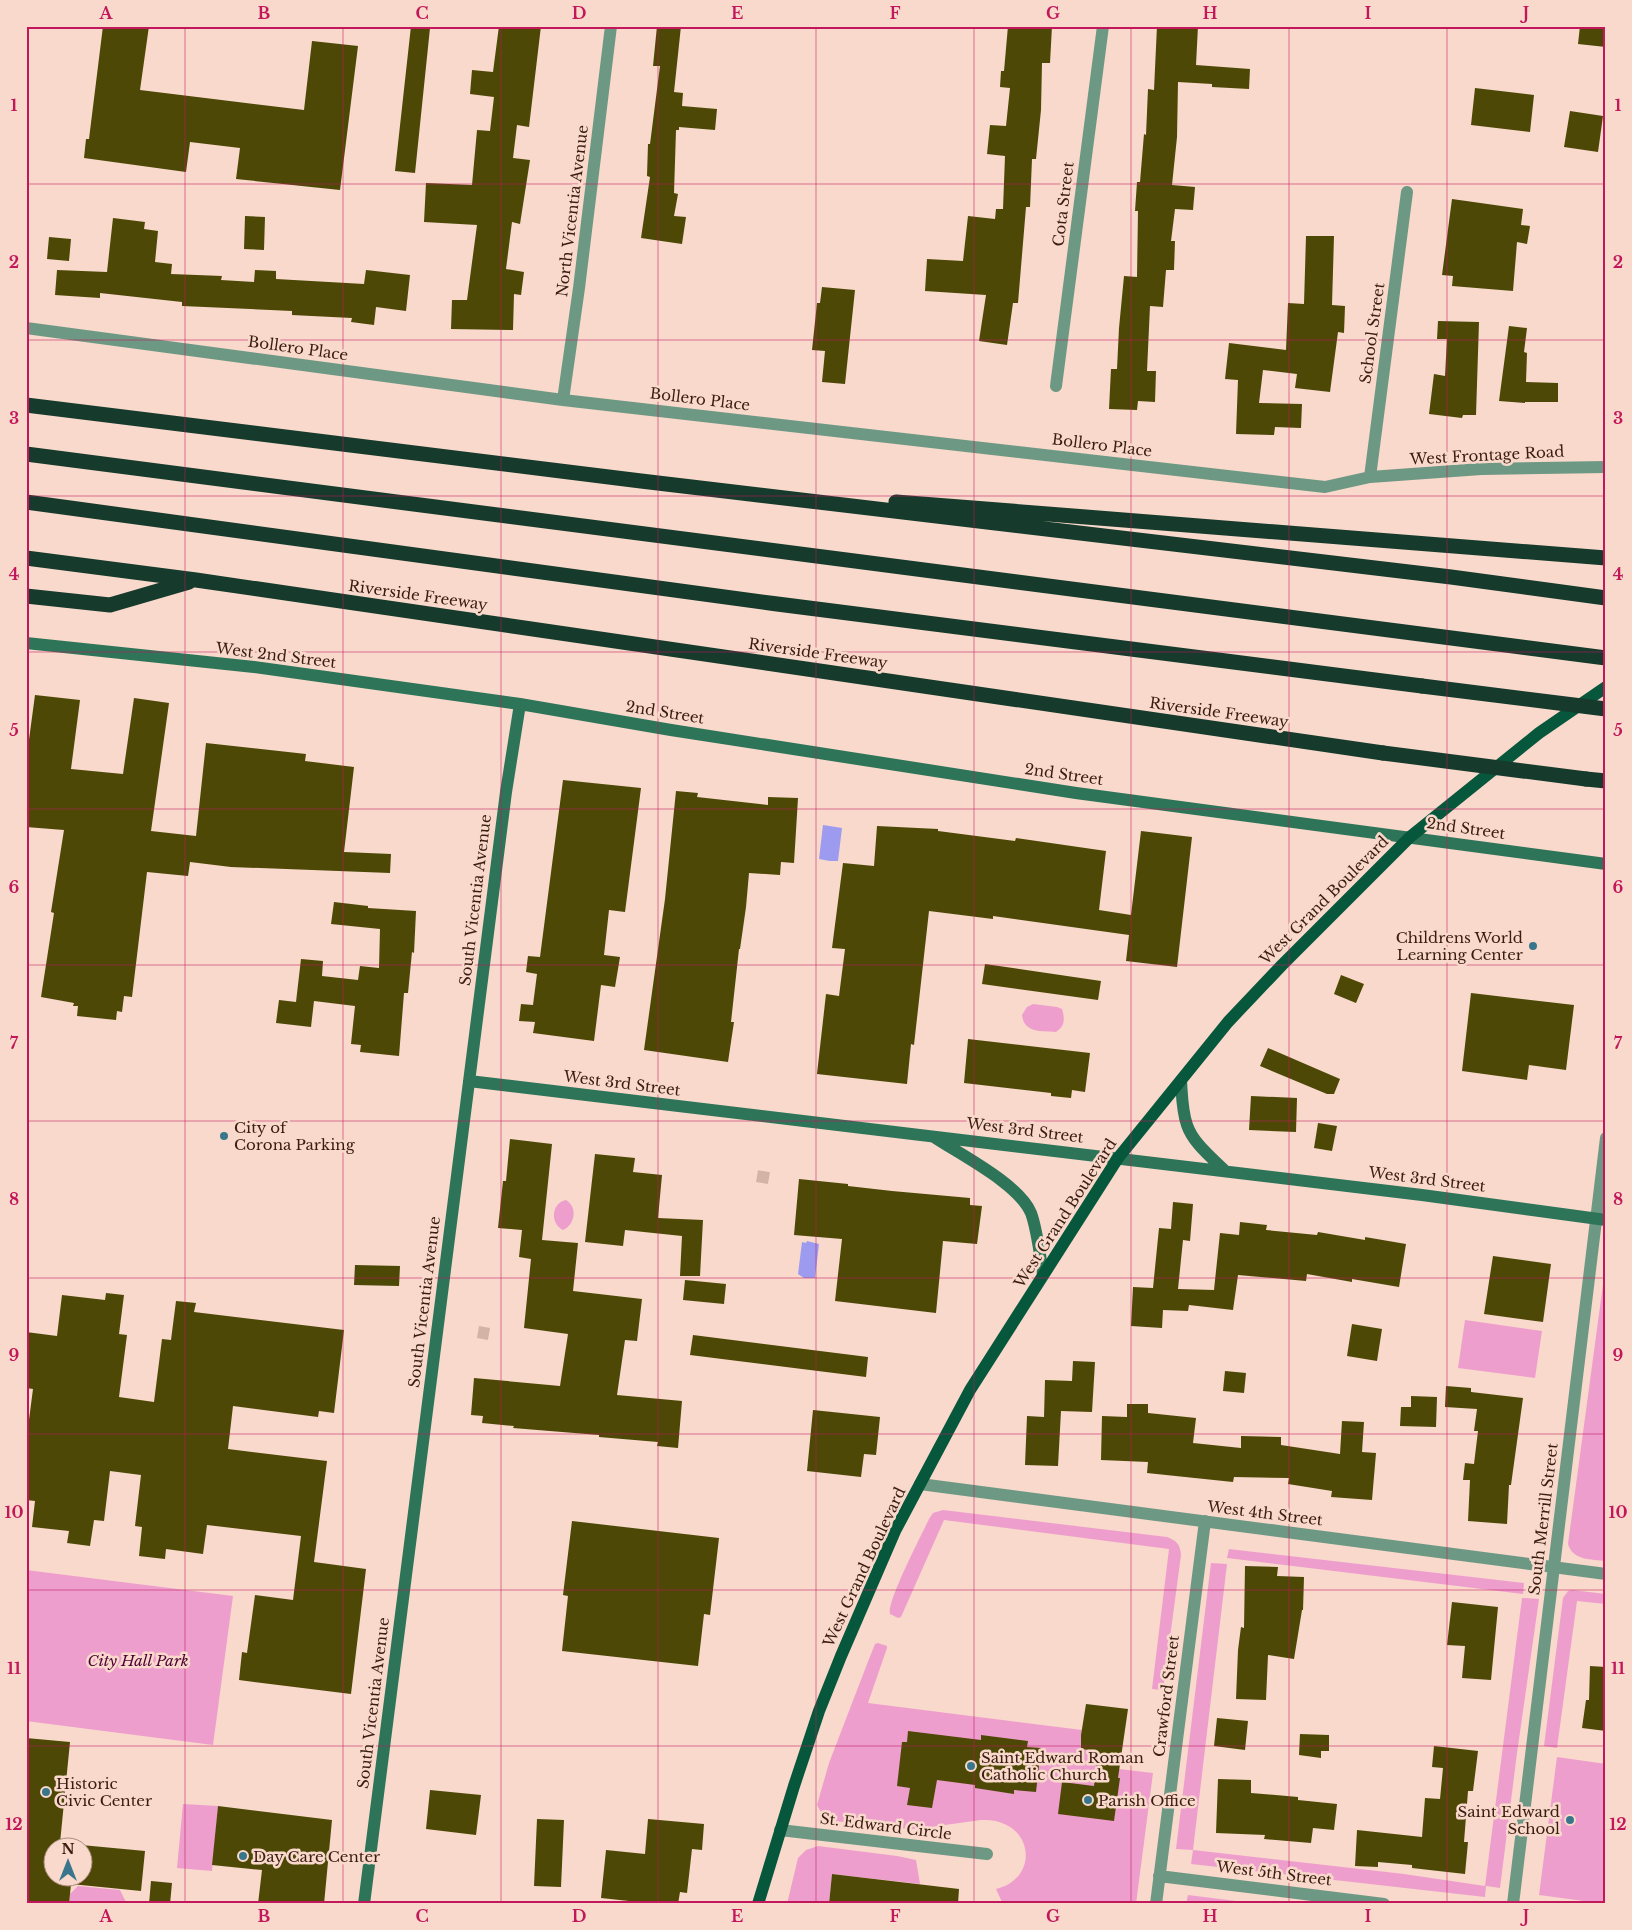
<svg xmlns="http://www.w3.org/2000/svg" width="1632" height="1930" viewBox="0 0 1632 1930" font-family="'Libre Baskerville',serif">
<style>
.green{fill:#ee9ecd}
.water{fill:#9d9bf0}
.building{fill:#4d4805;fill-rule:evenodd}
.lines{fill:none;stroke-linecap:round;stroke-linejoin:round}
.street-tunnel{stroke:#d2b3a6;stroke-width:12;stroke-dasharray:12 6;stroke-linecap:butt}
.street{stroke:#6d9884;stroke-width:12}
.secondary{stroke:#2e7458;stroke-width:12}
.primary{stroke:#07573d;stroke-width:12}
.highway{stroke:#163a2b;stroke-width:15}
.highway-bridge{stroke:#163a2b;stroke-width:15}
.grid{fill:none;stroke:#c2185b;stroke-width:1;stroke-opacity:0.55}
.poi-dot{fill:#39768c;stroke:#f8d9cb;stroke-width:2}
.labels{text-anchor:middle;dominant-baseline:central;stroke-width:5;stroke-linejoin:round;paint-order:stroke}
.street-label{font-size:15px;fill:#3a1d10;stroke:#f8d9cb}
.poi-label{font-size:15px;fill:#3a1d10;stroke:#f8d9cb;text-anchor:start}
.park-label{font-size:15px;font-style:italic;fill:#4e0037;stroke:#f8d9cb}
.neatline{fill:none;stroke:#c2185b;stroke-width:2}
.grid-label{font-size:16px;text-anchor:middle;font-weight:bold;fill:#c2185b}
</style>
<rect width="100%" height="100%" fill="#f8d9cb"/>
<path class="green" d="M1033,1004L1057,1007L1062,1009C1065,1019 1065,1026 1056,1032C1041,1031 1024,1033 1022,1015L1027,1007Z
M566,1200C578,1207 575,1225 563,1230C550,1224 551,1203 566,1200Z
M1606,1262V1561C1591,1559 1573,1561 1568,1544Z
M1465,1320L1542,1331L1535,1378L1458,1368Z
M943,1510L1167,1537C1177,1541 1180,1544 1181,1555L1163,1690L1152,1689L1169,1549L944,1520L901,1617L898,1618L890,1614C886,1603 922,1534 929,1519L933,1513Z
M1229,1549L1524,1583L1523,1594L1227,1558Z
M1211,1563L1227,1564L1193,1850L1404,1874L1485,1886L1522,1598L1539,1599L1517,1753L1500,1888L1486,1886L1485,1897L1191,1864L1193,1850L1176,1849Z
M26,1570L233,1596L213,1745L26,1721Z
M1572,1590L1606,1594V1604L1577,1601L1557,1748L1544,1746L1563,1598L1568,1591Z
M878,1643L887,1646V1648L868,1703L1082,1730L1081,1734L1100,1736L1097,1760L1119,1769L1153,1773L1136,1904H1013L1002,1902L996,1889C1042,1878 1033,1817 981,1820L916,1829L890,1828L835,1821L822,1814L817,1805L829,1763L869,1659L875,1644Z
M1557,1757L1606,1764V1904L1539,1895Z
M183,1804L218,1806L212,1871L177,1868Z
M818,1846L897,1856L916,1860L920,1884L832,1874L829,1904H787L798,1858L806,1850Z
M78,1886L120,1890L127,1904H69L70,1894Z
M1188,1895L1260,1904H1186Z"/>
<path class="water" d="M823,825L842,828L838,861H830L819,859Z
M807,1241L819,1244L815,1278H804L798,1274L802,1242L806,1243Z"/>
<path class="building" d="M103,26H149L140,90L304,110L312,41L358,46L340,190L236,179L240,148L190,142L186,172L84,158L86,139H89Z
M411,26L430,28L415,173L395,171Z
M499,26H541L529,127L517,125L513,158L530,160L520,224L512,222L506,269L524,272L521,295L514,294L513,330L451,329L452,300H467L477,225L424,222L426,183L472,185L477,130L490,131L494,97L470,94L472,70L493,72Z
M657,26H681L674,92L683,93L682,106L717,109L715,130L679,127V130H676L674,193L678,194L674,216L686,217L682,244L641,238L650,177L647,176L648,144H650L660,66H653Z
M1008,26H1052L1050,63H1042L1041,110L1036,159H1032L1030,207H1026L1018,303H1013L1007,345L979,341L986,295L925,291L927,259L963,261L968,216L995,219L996,209H1003L1005,156L987,154L990,125L1006,126L1010,88L1000,87L1001,71H1004Z
M1157,26H1198L1196,65L1250,69L1249,89L1212,87V84L1178,82L1177,137L1172,185L1195,187L1193,210L1175,209L1171,241H1175L1174,270H1166L1163,307L1150,306L1147,371H1156L1155,402L1138,401L1137,410L1109,409L1111,369H1117L1119,328L1124,276L1137,277L1138,211H1135L1137,182H1140L1144,134L1146,135L1148,89L1154,90Z
M1580,26H1606V47L1578,44Z
M1475,88L1534,95L1530,132L1471,125Z
M1570,111L1603,116L1598,152L1564,147Z
M1452,199L1523,209L1521,225L1530,226L1527,244L1517,242L1513,291L1452,286L1453,276L1442,275Z
M245,216L265,217L264,250L244,249Z
M113,218L145,222L144,229L158,231L155,262L172,264L171,274L222,276L221,280L254,282L255,270L276,271V279L364,284L366,270L410,275L406,311L376,307L374,325L351,322L352,318L292,315V311L182,306V302L100,293V298L55,295L57,270L107,272Z
M1306,236H1334L1332,305L1345,306L1344,333L1338,332L1330,392L1295,388L1297,374L1263,370L1259,403L1302,404L1301,428L1275,427L1274,435L1236,434L1238,380L1225,379L1229,343L1286,350L1288,303L1304,304Z
M49,237L71,239L69,261L47,259Z
M822,287L855,290L845,384L822,382L825,351L812,350L817,303H820Z
M1438,321L1479,322L1476,415H1463L1462,418L1429,414L1434,374L1445,376L1447,339H1437Z
M1509,326L1527,328L1524,352L1527,353L1526,382L1558,383V402H1525V403L1499,401Z
M35,695L80,700L71,769L123,774L134,698L169,703L151,831L196,836L206,743L306,754L305,761L354,767L344,852L391,854L390,873L231,867L190,862L188,876L147,872L132,997L124,996L122,1012L117,1011L116,1020L77,1016L78,1006H73L74,1003L41,997L54,913L51,912L64,830L26,827V762Z
M563,780L641,788L625,912L609,910L604,955L620,957L615,987L601,985L594,1041L533,1033L535,1022L519,1021L521,1004L533,1005L537,974L526,972L528,956L540,957Z
M676,791L698,793L697,797L768,805V797L798,798L794,863L781,862L780,875L749,873L746,907L740,949H739L731,1022H734L728,1062L644,1050L665,899Z
M877,826L938,829V831L1015,841L1016,838L1106,851L1099,910L1131,915L1141,831L1192,837L1177,967L1126,961L1129,935L993,916V919L929,911L914,1045L911,1044L907,1084L817,1074L826,994L839,996L845,949L832,948L843,863L874,866Z
M334,902L368,906V908L416,911L414,953L412,952L408,993H404L399,1056L360,1052L361,1045L351,1044L355,1006L314,1001L311,1027L276,1023L279,1000L296,1002L301,959L323,961L322,976L358,980L360,966L379,968L380,929L331,924Z
M985,964L1101,981L1098,1000L982,984Z
M1341,975L1364,984L1356,1003L1334,994Z
M1471,993L1574,1005L1566,1070L1529,1065L1527,1080L1462,1071Z
M968,1039L1090,1053L1085,1092L1072,1090L1071,1098L1051,1096V1093L964,1083Z
M1268,1048L1340,1079L1334,1094H1327L1260,1066Z
M1251,1096L1297,1098L1296,1132L1249,1130Z
M1318,1123L1337,1126L1332,1151L1314,1148Z
M510,1139L552,1144L542,1240L578,1243L573,1291L642,1299L637,1341L625,1340L617,1395L682,1401L678,1448L657,1446L658,1442L599,1437V1435L513,1428L514,1426L482,1423L483,1416L471,1415L474,1378L560,1386L568,1334L524,1328L531,1259L519,1257L522,1230L498,1228L503,1181H506Z
M595,1154L635,1158L633,1172L662,1175L658,1218L703,1220L700,1276H680L682,1236L625,1230L623,1246L585,1242Z
M799,1179L848,1184V1186L892,1191L970,1198V1205L982,1206L977,1244L943,1241L936,1313L835,1301L842,1239L794,1235Z
M1173,1202L1193,1204L1190,1241L1183,1240L1178,1289L1214,1290L1220,1233L1239,1235L1240,1222L1267,1225L1266,1230L1317,1235L1318,1232L1365,1240V1237L1406,1244L1399,1287L1352,1279V1282L1307,1274L1306,1281L1238,1275L1233,1310L1189,1305L1188,1311L1163,1310L1162,1328L1131,1326L1133,1287L1153,1288L1159,1228L1171,1229Z
M1493,1256L1551,1264L1543,1322L1484,1314Z
M355,1265L400,1266L399,1286L354,1285Z
M685,1280L726,1284L724,1304L683,1300Z
M106,1293L124,1295L119,1334L127,1335L119,1397L154,1402L162,1339L171,1340L176,1301L196,1303L194,1312L344,1330L334,1413L319,1411L318,1417L233,1406L228,1449L327,1461L314,1562L366,1569L351,1694L239,1680L242,1652L247,1653L255,1595L293,1600L301,1536L207,1525L203,1554L166,1549L165,1559L139,1556L142,1527L135,1526L141,1475L110,1471L104,1521L94,1520L90,1546L67,1543L69,1531L32,1527L35,1501L26,1500V1443L33,1389L26,1388V1332L57,1336L62,1295L105,1300Z
M1352,1324L1382,1329L1377,1361L1347,1356Z
M693,1335L868,1357L866,1377L690,1355Z
M1073,1361L1095,1362L1092,1412L1061,1411L1058,1466L1025,1465L1027,1416L1044,1417L1045,1380L1072,1381Z
M1225,1371L1246,1373L1244,1393L1223,1391Z
M1446,1386L1471,1388V1392L1523,1398L1511,1485H1509L1507,1524L1468,1521L1470,1480H1463L1465,1463L1474,1464L1478,1431H1474L1477,1409L1445,1407Z
M1411,1396L1437,1397L1436,1427L1400,1426L1401,1407H1411Z
M1127,1404H1148V1413L1196,1418L1193,1443L1241,1448V1436L1281,1437V1445L1340,1454L1342,1421L1364,1422L1362,1452L1376,1453L1372,1500L1331,1497L1332,1491L1288,1484L1289,1478L1234,1477L1233,1482L1147,1473L1148,1462L1101,1460L1102,1416L1127,1417Z
M813,1410L880,1417L876,1455L864,1454L861,1477L807,1471Z
M572,1521L719,1538L710,1615L704,1614L698,1666L562,1651L568,1596L563,1595Z
M1245,1566L1278,1567L1277,1576L1304,1577L1303,1610H1302L1294,1659L1268,1655L1266,1700L1236,1699L1238,1650L1241,1627L1244,1628Z
M1452,1602L1498,1607L1491,1680L1462,1678L1465,1646L1447,1645Z
M1590,1666L1606,1667V1731L1582,1728L1586,1700H1589Z
M1086,1704L1128,1709L1118,1778H1120L1114,1821L1058,1814L1062,1782L1094,1786L1098,1751L1081,1749V1735Z
M1217,1718L1248,1721L1245,1750L1214,1746Z
M908,1731L981,1740V1735L1028,1741L1027,1747L1041,1748L1036,1792L1014,1790V1794L975,1788V1785L937,1780L932,1808L907,1805L910,1788L897,1786L902,1742H907Z
M1300,1734L1329,1735V1751H1321V1758L1299,1755Z
M26,1738L70,1742L60,1843L145,1851L141,1891L71,1884L69,1904H26ZM52,1848H82V1878H52Z
M1434,1746L1478,1751L1473,1791H1468L1464,1842H1468L1465,1874L1412,1868V1865L1378,1862V1867L1355,1866L1357,1830L1422,1837L1425,1798L1440,1799L1443,1768L1432,1767Z
M1218,1779L1251,1780V1793L1298,1797V1800L1337,1804L1334,1830L1313,1828L1311,1843L1264,1839L1265,1835L1216,1833Z
M430,1790L481,1795L476,1835L426,1829Z
M218,1806L332,1820L324,1904H258L262,1870L212,1865Z
M537,1819L564,1820L561,1887L534,1886Z
M648,1819L704,1824L702,1850L692,1849L687,1893L680,1892L678,1904H657L601,1898L606,1850L645,1854Z
M832,1874L959,1889L958,1904H829Z
M151,1881L172,1883L170,1904H149Z"/>
<g class="lines">
<path class="street-tunnel" d="M762,1183L764,1171
M478,1332L489,1334"/>
<path class="street" d="M26,328L563,400L1325,487L1370,477L1481,469L1606,467
M1056,386L1103,26
M563,400L579,288L611,26
M1370,477L1407,192
M920,1484L1606,1574
M780,1830L987,1854
M1159,1876L1384,1904
M1156,1904L1205,1521
M1513,1904L1606,1138"/>
<path class="secondary" d="M26,643L254,667L520,704L671,730L1076,793L1606,864
M469,1081L1422,1195L1606,1220
M1181,1081C1182,1095 1182,1111 1187,1125C1193,1143 1211,1157 1225,1171
M934,1137C961,1155 1019,1184 1031,1213C1037,1229 1040,1256 1043,1274
M364,1904L506,792L520,704"/>
<path class="primary" d="M758,1904L794,1786L819,1711L841,1656L895,1531L970,1390L1118,1158L1228,1022L1282,965L1410,837L1539,733L1606,687"/>
<path class="highway" d="M26,405L641,481L1451,577L1606,598
M26,454C552,524 1079,590 1606,658
M26,502C491,567 956,629 1422,686
M896,502L1606,558
M26,558L196,580L1383,753
M26,596L110,605L189,582
M1586,779L1606,781"/>
<path class="highway-bridge" d="M1422,686L1606,709
M1383,753L1586,779"/>
</g>
<path class="grid" d="M185,26V1904M343,26V1904M501,26V1904M658,26V1904M816,26V1904M974,26V1904M1131,26V1904M1289,26V1904M1447,26V1904M26,184H1606M26,340H1606M26,496H1606M26,652H1606M26,809H1606M26,965H1606M26,1121H1606M26,1278H1606M26,1434H1606M26,1590H1606M26,1746H1606"/>
<g class="poi-dot">
<circle cx="1533" cy="946" r="5"/>
<circle cx="224" cy="1136" r="5"/>
<circle cx="971" cy="1766" r="5"/>
<circle cx="46" cy="1792" r="5"/>
<circle cx="1088" cy="1800" r="5"/>
<circle cx="1570" cy="1820" r="5"/>
<circle cx="243" cy="1856" r="5"/>
</g>
<g class="labels">
<g class="street-label">
<text transform="translate(1063 204) rotate(-83)">Cota Street</text>
<text transform="translate(572 211) rotate(-83)">North Vicentia Avenue</text>
<text transform="translate(1372 333) rotate(-82)">School Street</text>
<text transform="translate(298 348) rotate(8)">Bollero Place</text>
<text transform="translate(700 399) rotate(7)">Bollero Place</text>
<text transform="translate(1102 445) rotate(7)">Bollero Place</text>
<text transform="translate(1487 455) rotate(-3)">West Frontage Road</text>
<text transform="translate(418 595) rotate(8)">Riverside Freeway</text>
<text transform="translate(818 653) rotate(8)">Riverside Freeway</text>
<text transform="translate(276 655) rotate(7)">West 2nd Street</text>
<text transform="translate(665 712) rotate(9)">2nd Street</text>
<text transform="translate(1219 712) rotate(8)">Riverside Freeway</text>
<text transform="translate(1064 774) rotate(8)">2nd Street</text>
<text transform="translate(1466 828) rotate(8)">2nd Street</text>
<text transform="translate(475 900) rotate(-83)">South Vicentia Avenue</text>
<text transform="translate(1324 900) rotate(-45)">West Grand Boulevard</text>
<text transform="translate(622 1083) rotate(7)">West 3rd Street</text>
<text transform="translate(1025 1130) rotate(7)">West 3rd Street</text>
<text transform="translate(1427 1179) rotate(7)">West 3rd Street</text>
<text transform="translate(1065 1213) rotate(-57)">West Grand Boulevard</text>
<text transform="translate(424 1302) rotate(-83)">South Vicentia Avenue</text>
<text transform="translate(1265 1513) rotate(7)">West 4th Street</text>
<text transform="translate(1543 1519) rotate(-83)">South Merrill Street</text>
<text transform="translate(864 1567) rotate(-65)">West Grand Boulevard</text>
<text transform="translate(1166 1696) rotate(-83)">Crawford Street</text>
<text transform="translate(373 1703) rotate(-83)">South Vicentia Avenue</text>
<text transform="translate(886 1826) rotate(7)">St. Edward Circle</text>
<text transform="translate(1274 1873) rotate(7)">West 5th Street</text>
</g>
<g class="poi-label">
<text x="1523" y="937" text-anchor="end">Childrens World<tspan x="1523" dy="17">Learning Center</tspan></text>
<text x="234" y="1127">City of<tspan x="234" dy="17">Corona Parking</tspan></text>
<text x="981" y="1757">Saint Edward Roman<tspan x="981" dy="17">Catholic Church</tspan></text>
<text x="56" y="1783">Historic<tspan x="56" dy="17">Civic Center</tspan></text>
<text x="1098" y="1800">Parish Office</text>
<text x="1560" y="1811" text-anchor="end">Saint Edward<tspan x="1560" dy="17">School</tspan></text>
<text x="253" y="1856">Day Care Center</text>
</g>
<g class="park-label">
<text x="138" y="1660">City Hall Park</text>
</g>
</g>
<rect width="1632" height="1930" fill="none" stroke="#f8d9cb" stroke-width="55"/>
<g transform="translate(68 1862)"><circle r="24" fill="#f8d9cb" stroke="#ac8e80"/>
<path d="M0-4L9 19L0 12L-9 19Z" fill="#39768c"/>
<text y="-8" font-size="14" font-weight="bold" text-anchor="middle" fill="#3a1d10">N</text>
</g>
<rect x="28" y="28" width="1576" height="1874" class="neatline"/>
<g class="grid-label">
<text x="106" y="19">A</text>
<text x="264" y="19">B</text>
<text x="422" y="19">C</text>
<text x="579" y="19">D</text>
<text x="737" y="19">E</text>
<text x="895" y="19">F</text>
<text x="1053" y="19">G</text>
<text x="1210" y="19">H</text>
<text x="1368" y="19">I</text>
<text x="1526" y="19">J</text>
<text x="14" y="111">1</text>
<text x="1618" y="111">1</text>
<text x="14" y="268">2</text>
<text x="1618" y="268">2</text>
<text x="14" y="424">3</text>
<text x="1618" y="424">3</text>
<text x="14" y="580">4</text>
<text x="1618" y="580">4</text>
<text x="14" y="736">5</text>
<text x="1618" y="736">5</text>
<text x="14" y="893">6</text>
<text x="1618" y="893">6</text>
<text x="14" y="1049">7</text>
<text x="1618" y="1049">7</text>
<text x="14" y="1205">8</text>
<text x="1618" y="1205">8</text>
<text x="14" y="1361">9</text>
<text x="1618" y="1361">9</text>
<text x="14" y="1518">10</text>
<text x="1618" y="1518">10</text>
<text x="14" y="1674">11</text>
<text x="1618" y="1674">11</text>
<text x="14" y="1830">12</text>
<text x="1618" y="1830">12</text>
<text x="106" y="1922">A</text>
<text x="264" y="1922">B</text>
<text x="422" y="1922">C</text>
<text x="579" y="1922">D</text>
<text x="737" y="1922">E</text>
<text x="895" y="1922">F</text>
<text x="1053" y="1922">G</text>
<text x="1210" y="1922">H</text>
<text x="1368" y="1922">I</text>
<text x="1526" y="1922">J</text>
</g>
</svg>
